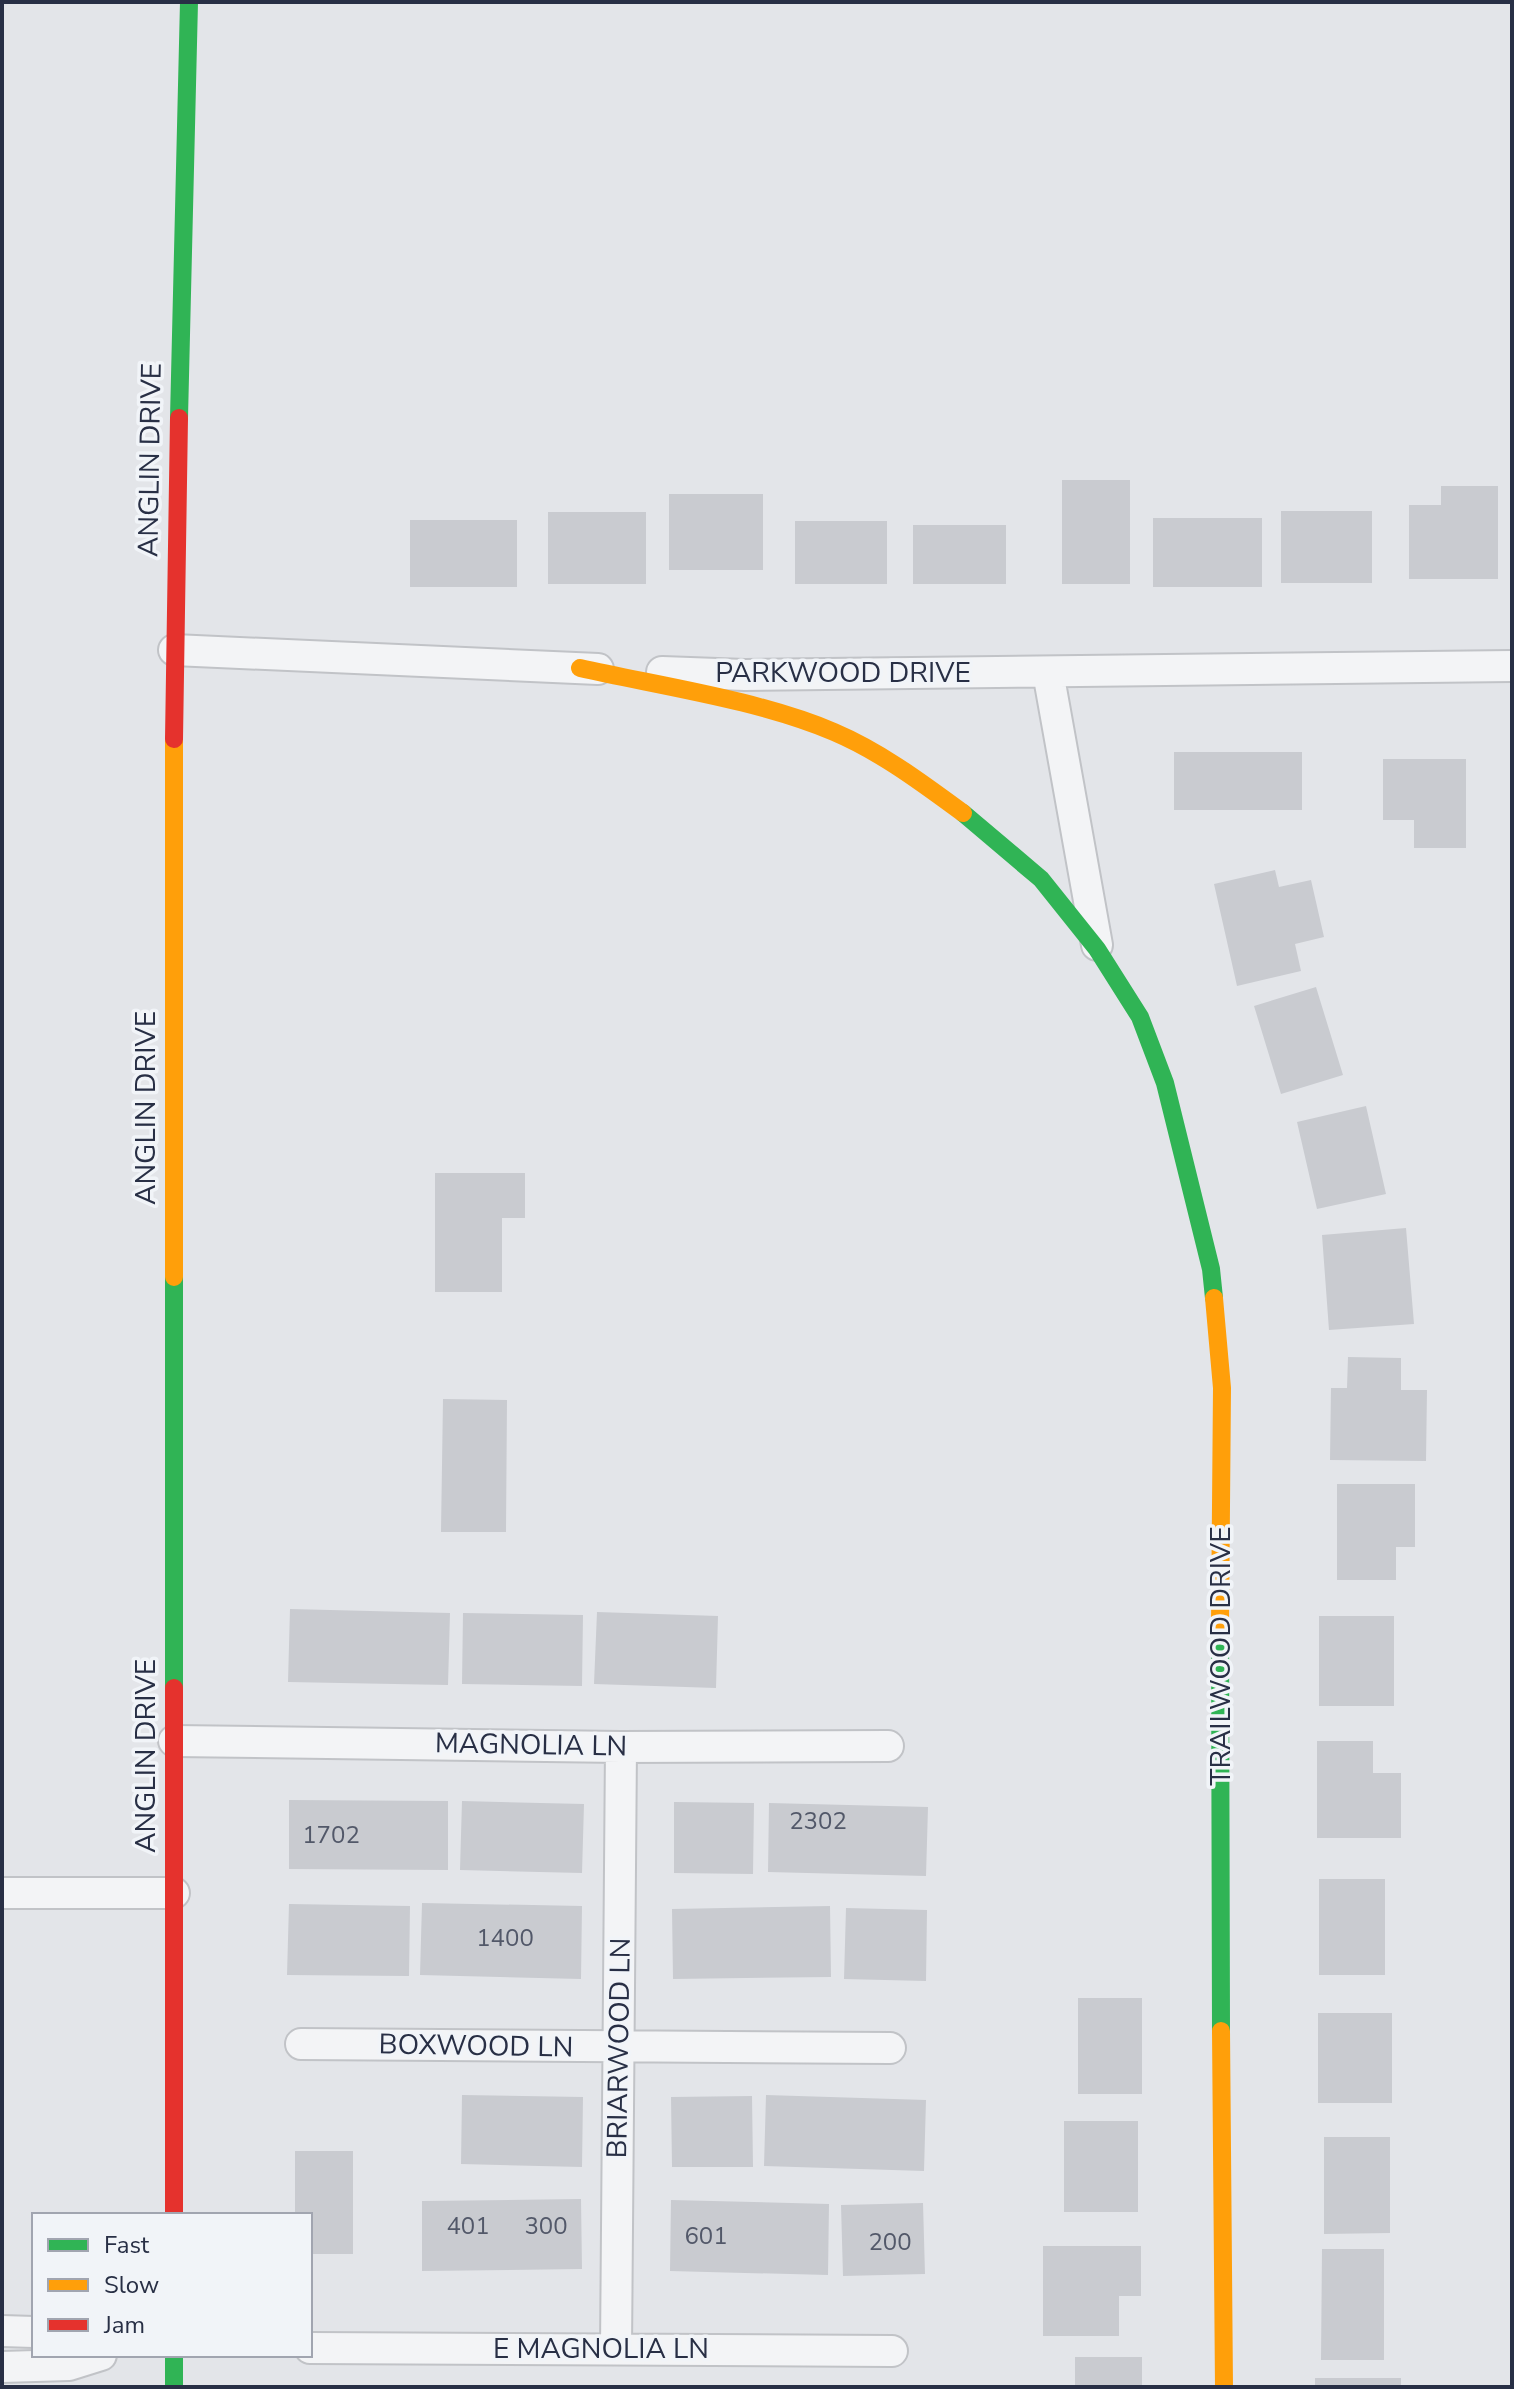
<svg xmlns="http://www.w3.org/2000/svg" width="1514" height="2389" viewBox="0 0 1514 2389" font-family="'Nunito Sans',sans-serif">
<style>
.building{fill:#c9cbd0}
.lines{fill:none;stroke-linecap:round;stroke-linejoin:round}
.street-casing{stroke:#c1c3c7;stroke-width:34}
.street{stroke:#f3f4f6;stroke-width:30}
.fast{stroke:#30b455;stroke-width:18}
.slow{stroke:#ff9f0a;stroke-width:18}
.jam{stroke:#e5322d;stroke-width:18}
.labels{text-anchor:middle;dominant-baseline:central;stroke-width:7;stroke-linejoin:round;paint-order:stroke}
.number-label{font-size:24px;fill:#525869}
.street-label{font-size:28px;fill:#282f45;stroke:#f1f4f8}
</style>
<rect width="100%" height="100%" fill="#e3e5e9"/>
<path class="building" d="M1062,480H1130V584H1062Z
M1441,486H1498V579H1409V505H1441Z
M669,494H763V570H669Z
M1281,511H1372V583H1281Z
M548,512H646V584H548Z
M1153,518H1262V587H1153Z
M410,520H517V587H410Z
M795,521H887V584H795Z
M913,525H1006V584H913Z
M1174,752H1302V810H1174Z
M1383,759H1466V848H1414V820H1383Z
M1275,870L1279,887L1311,880L1324,937L1295,944L1301,971L1237,986L1214,884Z
M1316,987L1343,1075L1281,1094L1254,1006Z
M1366,1106L1386,1194L1317,1209L1297,1122Z
M435,1173H525V1218H502V1292H435Z
M1406,1228L1414,1324L1329,1330L1322,1235Z
M1348,1357L1401,1358V1390H1427L1426,1461L1330,1460L1331,1388H1347Z
M443,1399L507,1400L506,1532H441Z
M1337,1484H1415V1547H1396V1580H1337Z
M290,1609L450,1613L448,1685L288,1682Z
M597,1612L718,1616L716,1688L594,1684Z
M463,1613L583,1615L582,1686L462,1684Z
M1319,1616H1394V1706H1319Z
M1317,1741H1373V1773H1401V1838H1317Z
M289,1800L448,1801V1870L289,1869Z
M462,1801L584,1804L582,1873L460,1870Z
M674,1802L754,1803L753,1874L674,1873Z
M769,1803L928,1807L926,1876L768,1872Z
M1319,1879H1385V1975H1319Z
M422,1903L582,1906L581,1979L420,1975Z
M289,1904L410,1906L409,1976L287,1975Z
M830,1906L831,1977L673,1979L672,1909Z
M846,1908L927,1910L926,1981L844,1979Z
M1078,1998H1142V2094H1078Z
M1318,2013H1392V2103H1318Z
M462,2095L583,2097L582,2167L461,2164Z
M766,2095L926,2100L924,2171L764,2166Z
M752,2096L753,2167H672L671,2097Z
M1064,2121H1138V2212H1064Z
M1324,2137H1390V2233L1324,2234Z
M295,2151H353V2254H310V2215H295Z
M581,2199L582,2269L422,2271V2201Z
M671,2200L829,2204L828,2275L670,2271Z
M923,2203L925,2274L843,2276L841,2205Z
M1043,2246H1141V2296H1119V2336H1043Z
M1322,2249H1384V2360H1321Z
M1075,2357H1142V2387H1075Z
M1315,2378H1401V2387H1315Z"/>
<g class="lines">
<g class="street-casing">
<path id="street" d="M174,650L598,669
M662,672L745,675L1512,666
M1048,672L1097,945
M174,1741L621,1747L888,1746
M2,1893H174
M301,2044L890,2048
M2,2331L34,2332
M310,2348L892,2351
M616,2349L621,1747
M2,2367L69,2365L101,2355"/>
</g>
<use href="#street" class="street"/>
<path class="fast" d="M179,418L189,2
M963,813L1041,879L1097,949L1140,1017L1165,1083L1211,1269L1214,1298
M174,1277V1688
M1220,1624L1221,2031
M174,2355V2387"/>
<path class="slow" d="M580,668C660,686 759,700 834,732C881,752 922,783 963,813
M174,739V1277
M1214,1298L1222,1388L1220,1624
M1221,2031L1224,2387"/>
<path class="jam" d="M174,739L179,418
M174,1688V2215"/>
</g>
<g class="labels">
<g class="number-label">
<text x="818" y="1821">2302</text>
<text x="331" y="1835">1702</text>
<text x="505" y="1938">1400</text>
<text x="468" y="2226">401</text>
<text x="546" y="2226">300</text>
<text x="706" y="2236">601</text>
<text x="890" y="2242">200</text>
</g>
<g class="street-label">
<text transform="translate(150 460) rotate(-89)">ANGLIN DRIVE</text>
<text x="843" y="673">PARKWOOD DRIVE</text>
<text transform="translate(146 1108) rotate(-90)">ANGLIN DRIVE</text>
<text transform="translate(1221 1656) rotate(-90)">TRAILWOOD DRIVE</text>
<text transform="translate(531 1745) rotate(1)">MAGNOLIA LN</text>
<text transform="translate(146 1756) rotate(-90)">ANGLIN DRIVE</text>
<text transform="translate(476 2046) rotate(1)">BOXWOOD LN</text>
<text transform="translate(619 2048) rotate(-89)">BRIARWOOD LN</text>
<text x="601" y="2349">E MAGNOLIA LN</text>
</g>
</g>
<rect width="1514" height="2389" fill="none" stroke="#282f45" stroke-width="8"/>
<rect x="32" y="2213" width="280" height="144" fill="#f1f4f8" stroke="#a1a5b0" stroke-width="2"/>
<rect x="48" y="2239" width="40" height="12" fill="#30b455" stroke="#a1a5b0" stroke-width="2"/>
<text x="104" y="2253" font-size="24" fill="#282f45">Fast</text>
<rect x="48" y="2279" width="40" height="12" fill="#ff9f0a" stroke="#a1a5b0" stroke-width="2"/>
<text x="104" y="2293" font-size="24" fill="#282f45">Slow</text>
<rect x="48" y="2319" width="40" height="12" fill="#e5322d" stroke="#a1a5b0" stroke-width="2"/>
<text x="104" y="2333" font-size="24" fill="#282f45">Jam</text>
</svg>
